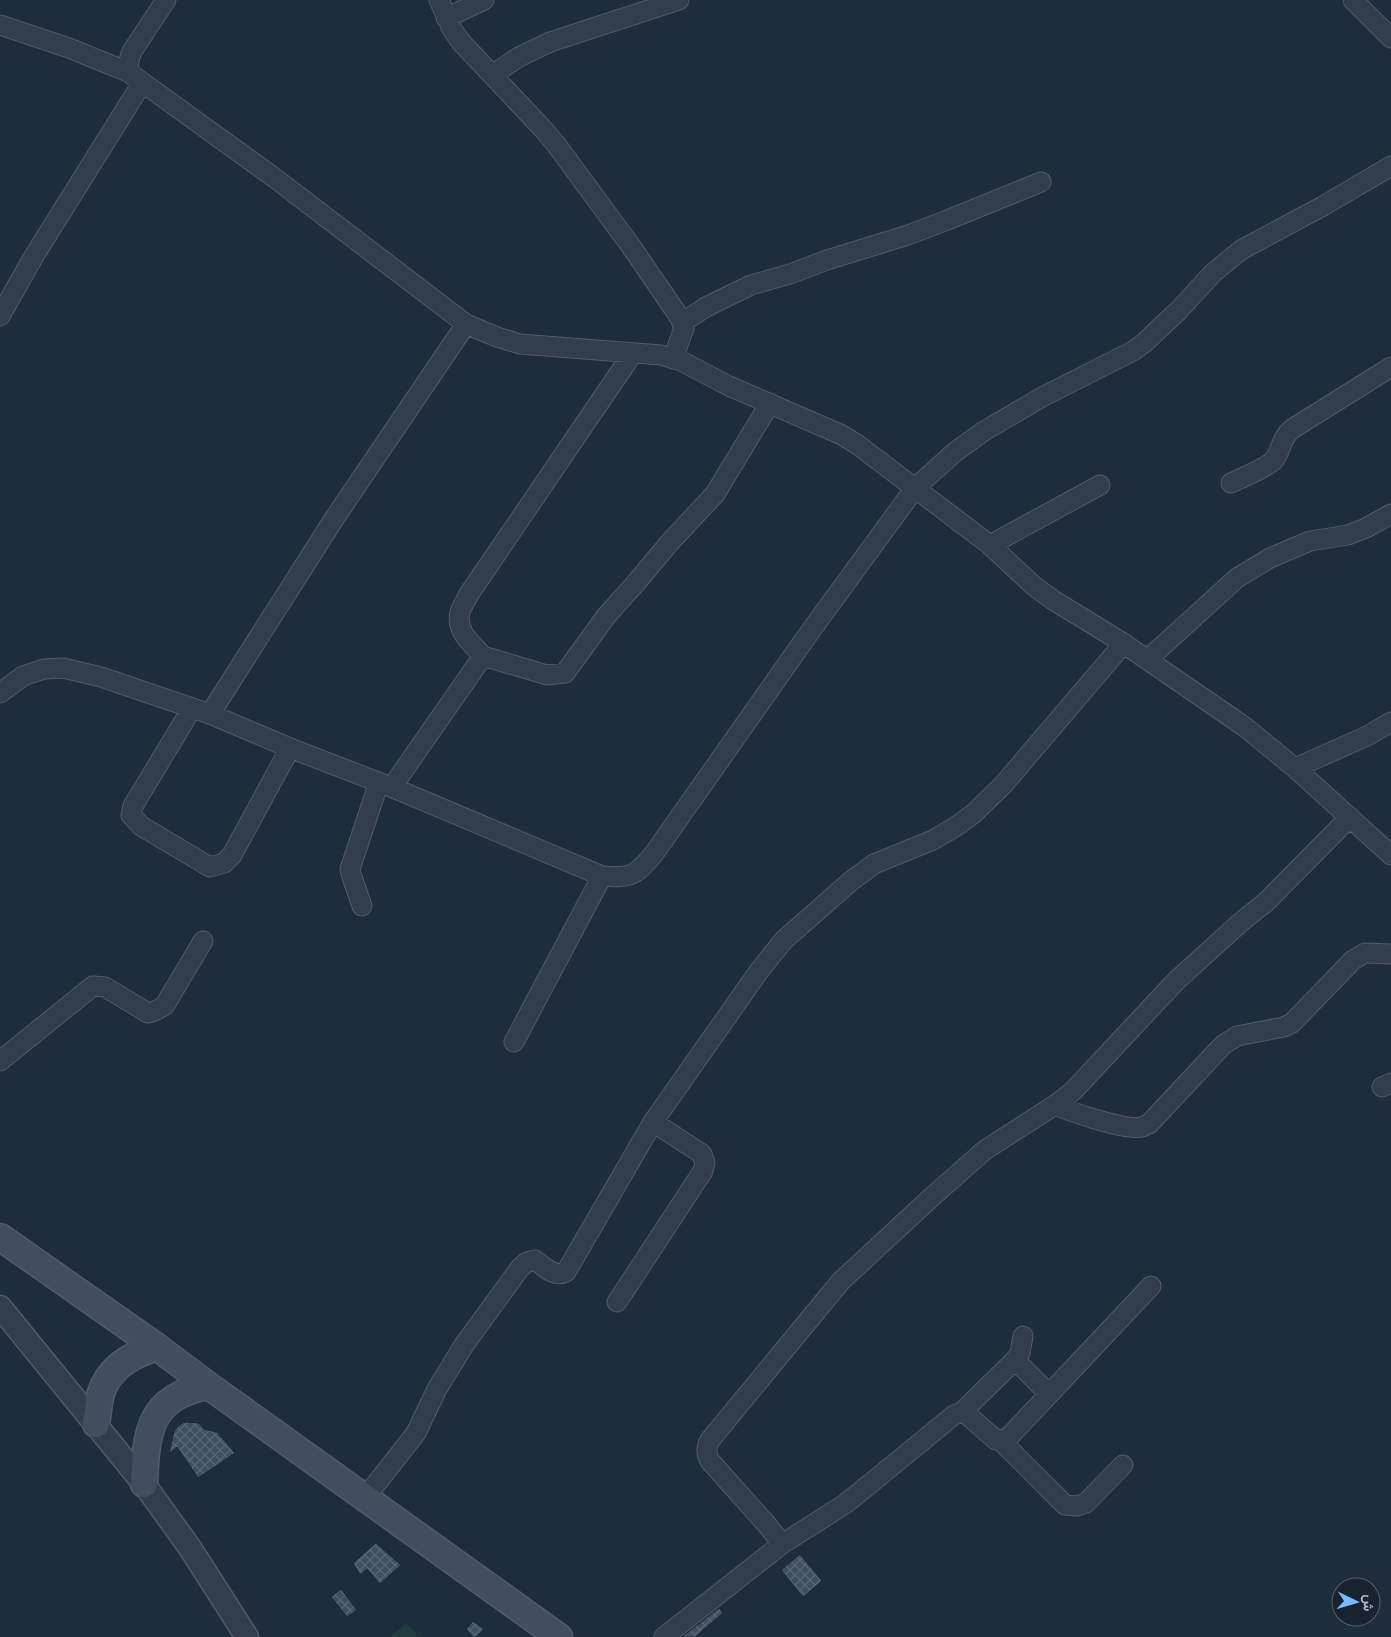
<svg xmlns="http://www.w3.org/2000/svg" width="1391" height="1637" viewBox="0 0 1391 1637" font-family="Inter,Vazirmatn,sans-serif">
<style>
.garden{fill:#203b3c}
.building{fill:url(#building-cross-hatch);stroke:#1a2531}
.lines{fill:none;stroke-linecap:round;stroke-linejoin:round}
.minor-casing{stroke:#505c69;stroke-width:21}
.tertiary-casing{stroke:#505c69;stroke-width:25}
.secondary-casing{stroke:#505c69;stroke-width:29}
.minor{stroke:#323e4b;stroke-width:19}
.tertiary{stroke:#323e4b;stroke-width:22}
.secondary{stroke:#404e5e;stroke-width:26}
</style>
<defs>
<pattern id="building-cross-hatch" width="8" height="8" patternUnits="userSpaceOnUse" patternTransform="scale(1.25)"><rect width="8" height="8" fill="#3f4f60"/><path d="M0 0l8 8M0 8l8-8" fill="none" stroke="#586675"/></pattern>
</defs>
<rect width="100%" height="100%" fill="#1e2d3b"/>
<path class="garden" d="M406,1623L419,1637H390Z"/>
<path class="building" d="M185,1422L199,1423L204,1429L217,1432L235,1453L198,1478L177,1447L169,1454L174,1431L179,1425Z
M376,1543L401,1565L380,1584L367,1569L360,1575L353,1563Z
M800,1554L822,1581L803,1597L781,1570Z
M341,1589L357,1610L347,1617L331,1597Z
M719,1608L723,1613L695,1637H682Z
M473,1621L484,1629L476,1637H473L466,1629Z"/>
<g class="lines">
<g class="minor-casing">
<path id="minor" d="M166,0L131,53L129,62L128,72L272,176L466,324L497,337L520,344L661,355L681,361L729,386L842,435L858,445L990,545L1034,586L1053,600L1120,641L1245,727L1295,768L1391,855
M439,0L452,29L461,42L543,129L555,143L633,249L680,318L684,328L673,359
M1353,0L1391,38
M446,18L484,0
M0,25L69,48L128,72
M492,75L519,57L550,42L679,0
M0,316L34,256L142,83
M683,322L706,307L751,285L790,274L827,260L908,235L945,221L1041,182
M1231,483C1243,477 1265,469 1274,460C1282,450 1280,439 1292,429L1391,367
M990,545L1100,485
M483,656L547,675L565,673L607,615L635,584L671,541L715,494L770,403
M1148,659L1237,578L1270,558L1310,541L1348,535L1366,528L1391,514
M0,693L23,676L44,669L63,668L101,677L210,714L290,748L391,787L602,876C630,878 634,877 653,855L812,629L915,488L955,452L984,431L1044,396L1133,351L1144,343L1179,310L1213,273L1241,250L1323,206L1391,166
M192,708L133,806L131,815L141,826L210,867L224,863L232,855L290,748
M210,714L334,519L466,324
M1295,768L1367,736L1391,722
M392,787L483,656C472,644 455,631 460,612C462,606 466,600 469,594L633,353
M362,906L352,877L350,869L379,782
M514,1042L602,876
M0,1061L93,986L105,987L148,1013C155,1012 159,1009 165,1005L203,941
M1382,1087L1391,1083
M1055,1105C1071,1112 1126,1131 1142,1127C1144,1126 1146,1125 1149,1124L1223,1045L1237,1036L1284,1027L1292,1023L1353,960L1365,953L1391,954
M617,1302L703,1171L705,1163L702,1154L653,1122
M1015,1360L1048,1393
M962,1412L1015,1360L1020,1353L1023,1336
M1001,1441L1065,1505L1077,1506L1086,1503L1123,1465
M365,1498L416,1433L437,1389L464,1345L520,1268L527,1262L535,1260C544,1267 555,1278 566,1272L653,1122L759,971L784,940L851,881L874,864L933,840L955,827L973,814L1003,785L1124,643
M782,1544L768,1526L710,1461C706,1454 706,1447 710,1440L841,1281L934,1195L985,1150L1055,1105L1073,1091L1177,980L1241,922L1266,902L1350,817
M664,1637L782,1544L845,1504L860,1492L954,1415L962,1412L965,1413L996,1440L1007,1439L1151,1286"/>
</g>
<g class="tertiary-casing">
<path id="tertiary" d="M0,1307L144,1484L190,1548L247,1637"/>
</g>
<g class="secondary-casing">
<path id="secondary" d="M0,1237L157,1347L209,1386L559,1637
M96,1424C98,1414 98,1403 101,1393C109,1367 133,1354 157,1347
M144,1484C146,1432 149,1396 209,1386"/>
</g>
<use href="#minor" class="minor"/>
<use href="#tertiary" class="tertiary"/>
<use href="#secondary" class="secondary"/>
</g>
<g transform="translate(1356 1602) rotate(95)"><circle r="24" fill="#18232f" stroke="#545f6c"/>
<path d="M0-4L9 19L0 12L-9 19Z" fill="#7ab8ff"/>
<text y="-8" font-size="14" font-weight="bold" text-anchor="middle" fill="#adb9c8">ش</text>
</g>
</svg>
